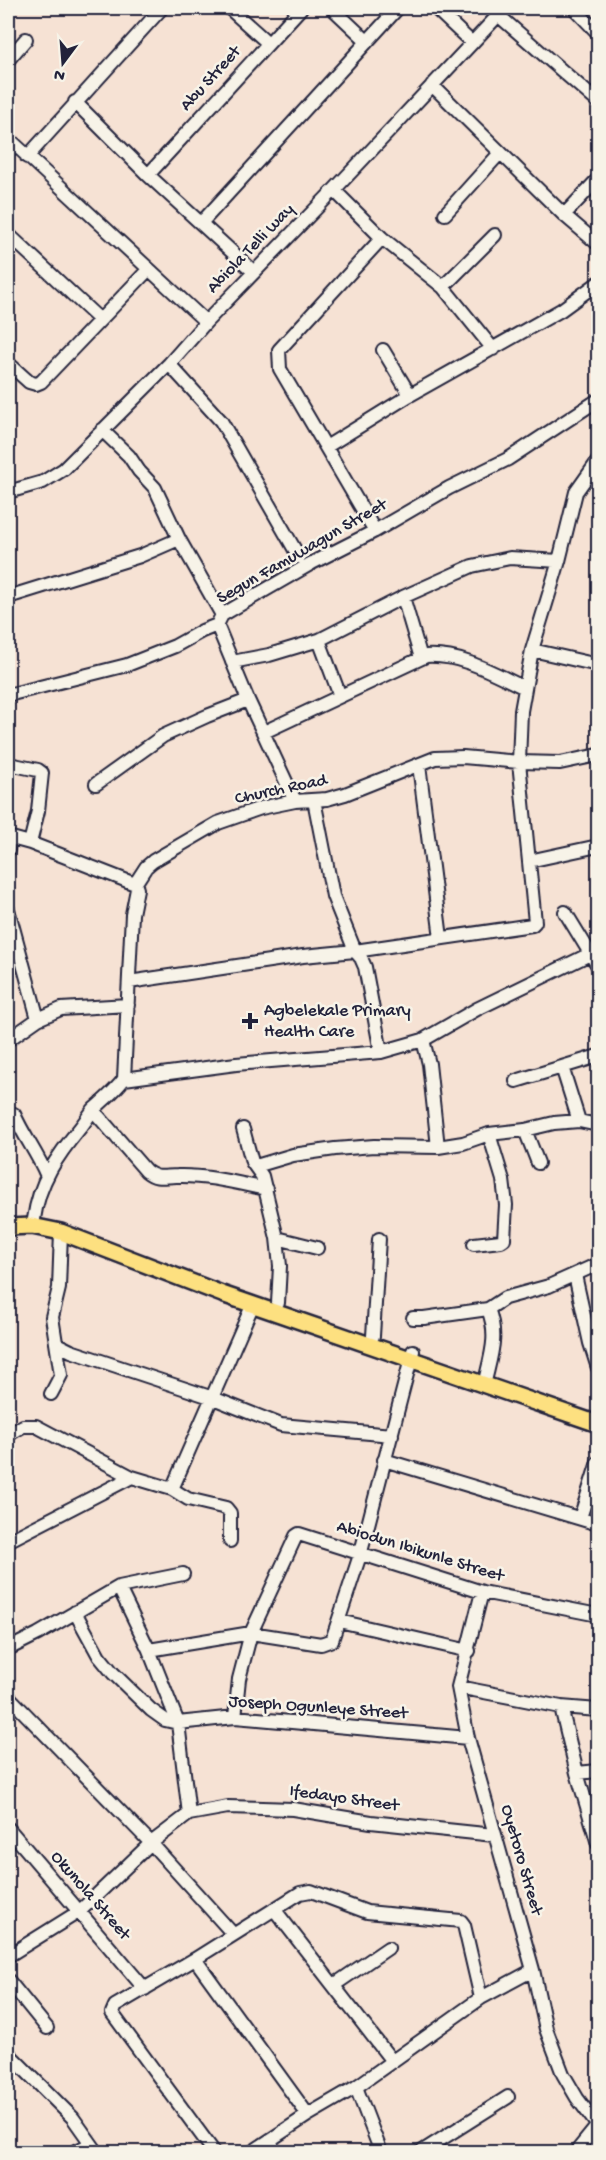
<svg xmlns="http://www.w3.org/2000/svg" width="606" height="2160" viewBox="0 0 606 2160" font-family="'Gochi Hand',sans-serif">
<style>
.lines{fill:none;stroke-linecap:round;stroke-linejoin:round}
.minor-casing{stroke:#22223b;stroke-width:16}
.major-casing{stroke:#22223b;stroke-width:20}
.minor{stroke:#f7f3e8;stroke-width:12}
.major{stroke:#fde080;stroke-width:15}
.poi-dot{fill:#22223b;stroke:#f7f3e8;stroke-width:2}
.labels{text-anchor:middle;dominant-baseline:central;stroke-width:5;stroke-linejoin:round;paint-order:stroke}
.street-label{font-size:18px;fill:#22223b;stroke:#f7f3e8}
.poi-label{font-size:18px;fill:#22223b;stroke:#f7f3e8;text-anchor:start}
</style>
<rect width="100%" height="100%" fill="#f6e2d4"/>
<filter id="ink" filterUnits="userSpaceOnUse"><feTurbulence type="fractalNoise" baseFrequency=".0167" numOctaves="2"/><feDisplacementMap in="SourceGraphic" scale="12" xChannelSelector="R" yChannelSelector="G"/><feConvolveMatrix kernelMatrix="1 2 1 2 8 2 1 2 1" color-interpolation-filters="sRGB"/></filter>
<g filter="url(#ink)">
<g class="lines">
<g class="minor-casing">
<path id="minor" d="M229,8L268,43
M332,8L367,41
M435,8L471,42
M574,8L598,33
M498,15L598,102
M8,60L26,39
M432,85L564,215L598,244
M75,102L148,175L254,272
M8,138L206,322
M27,157L162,8
M148,175L301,8
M334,190L382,238L443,287L493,349
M445,214L500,153
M564,215L598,179
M202,222L398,8
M8,234L100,320
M443,287L495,235
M383,350L410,395
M8,363L29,382L36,384L41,382L148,270
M169,364L221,421L299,557
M102,430L129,456L139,471L155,488L179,539L222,615
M326,447L410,395L561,310L598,283
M8,492L43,482L64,469L169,364L206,322L334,190L505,8
M375,531L280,369L279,350L382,238
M8,597L140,556L179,539
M403,597L421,658
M217,625L248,700L295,801
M319,640L340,696
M532,650L598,665
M232,662L269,655L319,640L403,597L472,566L510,558L559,561
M8,695L127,665L175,646L202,631L217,625L222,615L312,563L375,531L449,488L508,459L598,400
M264,732L426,656C462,654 493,673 525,688
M9,764L38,770L42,773L38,811L30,843
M419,765L441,938
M96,784L163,736L207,716L248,700
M314,800L333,896L355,951L361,958L365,967L381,1052
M8,837L30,843L135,884
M8,850L9,838
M529,861L598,846
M8,909L38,1019
M565,912L598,966
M129,982L303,956L355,951L532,925L535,922L519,762L521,711L532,650L559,561L576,492L598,461
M8,1040L38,1019L61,1009L128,1005
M423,1040L429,1064L438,1147
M124,1079L236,1064L381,1052L423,1040L477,1009L592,953
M516,1081L562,1067
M93,1110L146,1171C157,1180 164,1176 177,1176C207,1175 237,1183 266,1189
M8,1112L14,1114C23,1135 37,1153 46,1174
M579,1121L562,1067L598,1056
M243,1129L252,1162L262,1176L277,1238L280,1266L278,1303
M525,1130L538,1163
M256,1166L293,1155L335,1149L374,1146L438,1147L463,1143L489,1134L525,1130L554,1123L579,1121L598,1125
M34,1219C39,1182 57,1156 80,1128C85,1122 89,1115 94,1109C105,1099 115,1091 124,1079L132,914L137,889L135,884L146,867L153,861L218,823L261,808L295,801L327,799L345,794L435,758L463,757L519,762L560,763L598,755
M277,1238L317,1248
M474,1244L501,1241L504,1239L506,1205L503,1180L489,1134
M575,1275L590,1343L598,1368
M413,1318H424L488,1309
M373,1336L379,1239
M57,1344L71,1351L213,1398L281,1425L392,1435
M486,1377C492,1352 498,1334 488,1309L505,1298L549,1286L598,1264
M51,1394L61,1375L52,1317L59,1288L61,1232
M8,1435L23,1426H36L132,1477L172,1489L188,1499L226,1508L230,1513V1541
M384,1460L598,1524
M172,1489L253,1304
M580,1518L598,1462
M8,1541L132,1477
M482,1592L458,1687L468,1738L533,1970L546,2029L563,2074L577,2098L598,2126
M75,1612L99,1656L113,1673L151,1710L165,1720L178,1723L235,1717L468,1738
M339,1621L469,1651
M8,1649L38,1634L119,1587L183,1574
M149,1650L251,1633L321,1644L332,1640L361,1552L413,1351
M458,1687L561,1707L598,1710
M8,1696L151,1843L233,1934
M561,1707L577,1773L598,1844
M235,1717L239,1679L251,1633L296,1536L299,1534L482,1592L598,1615
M577,1773L598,1771
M189,1814L228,1807L293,1809L371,1822L494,1835
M8,1828L145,1989
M274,1909L392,2061
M8,1956L80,1911L151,1843L189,1814L178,1723L149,1650L119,1588
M195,1959L308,2115
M8,1980L47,2028
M334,1985L388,1948
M8,2053L73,2118L97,2152
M356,2087L381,2152
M270,2140L275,2152
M74,2152L91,2144
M214,2152L112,2013L115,2006L195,1959L300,1893L311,1891L367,1912L461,1921L464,1925L481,1998
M252,2152L308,2115L356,2087L481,1998L533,1970
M421,2152L508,2097
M576,2152L598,2125"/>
</g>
<g class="major-casing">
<path id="major" d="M8,1227L32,1226L61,1232L222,1294L598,1424"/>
</g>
<use href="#minor" class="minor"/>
<use href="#major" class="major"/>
</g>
</g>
<path class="poi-dot" d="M247 1012h6v6h6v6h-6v6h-6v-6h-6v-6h6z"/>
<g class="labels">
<g class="street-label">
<text transform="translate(211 79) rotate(-48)">Abu Street</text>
<text transform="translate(251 249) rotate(-46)">Abiola Telli way</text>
<text transform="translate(302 552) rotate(-30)">Segun Famuwagun Street</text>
<text transform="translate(281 790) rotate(-12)">Church Road</text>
<text transform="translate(420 1552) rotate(17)">Abiodun Ibikunle Street</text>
<text transform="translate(318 1708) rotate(4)">Joseph Ogunleye Street</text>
<text transform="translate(344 1799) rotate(8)">Ifedayo Street</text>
<text transform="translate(521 1860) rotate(74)">Oyetoro Street</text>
<text transform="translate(90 1896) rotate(49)">Okunola Street</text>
</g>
<g class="poi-label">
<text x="264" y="1011">Agbelekale Primary<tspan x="264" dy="21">Health Care</tspan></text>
</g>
</g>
<rect width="606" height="2160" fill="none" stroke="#f7f3e8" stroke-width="30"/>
<rect x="15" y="15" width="576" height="2130" fill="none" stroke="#22223b" stroke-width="2" filter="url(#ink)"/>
<g transform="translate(63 63) rotate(196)" stroke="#f7f3e8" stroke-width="4.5" paint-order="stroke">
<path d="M0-4.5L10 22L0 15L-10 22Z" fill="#22223b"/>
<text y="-9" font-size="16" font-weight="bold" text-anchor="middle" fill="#22223b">N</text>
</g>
</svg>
